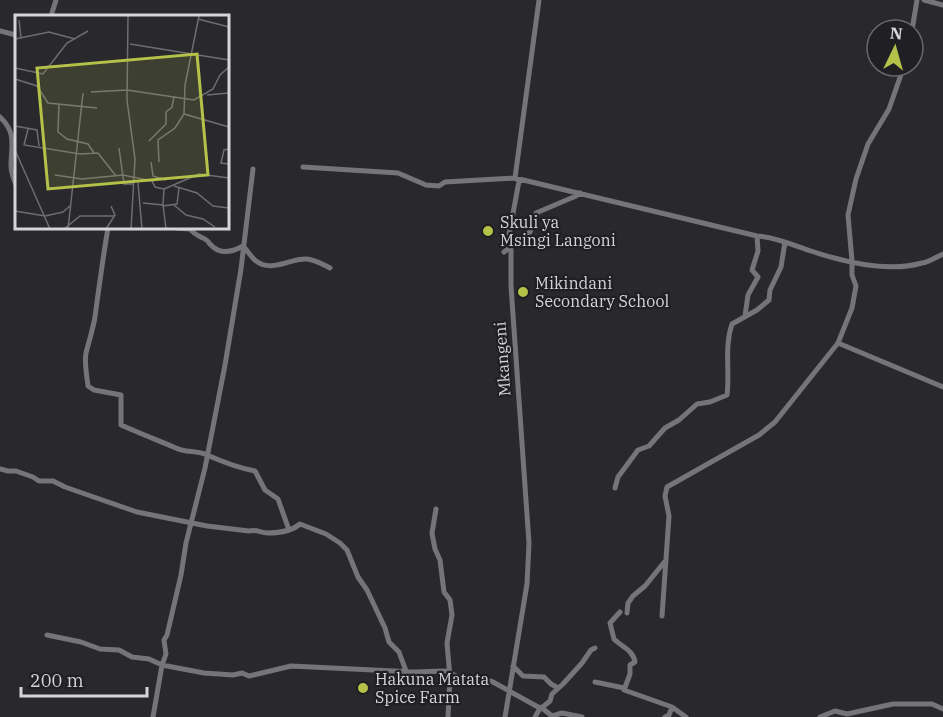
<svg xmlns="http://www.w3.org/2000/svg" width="943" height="717" viewBox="0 0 943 717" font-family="'IBM Plex Serif',serif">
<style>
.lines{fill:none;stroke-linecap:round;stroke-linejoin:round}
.minor{stroke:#747479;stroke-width:5}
.poi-dot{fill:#b4c24a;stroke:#201f24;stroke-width:2}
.labels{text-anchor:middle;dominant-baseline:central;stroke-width:4.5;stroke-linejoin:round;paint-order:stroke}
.poi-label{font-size:16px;fill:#d5d4d7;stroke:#201f24;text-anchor:start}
.street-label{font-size:16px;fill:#d5d4d7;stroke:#201f24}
.inset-road{fill:none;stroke:#6e6d71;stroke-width:1.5}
.view{fill:#b4c24a;fill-opacity:0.15;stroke:#b4c24a;stroke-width:3}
.inset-edge{fill:none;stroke:#d5d4d7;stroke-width:3}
</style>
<rect width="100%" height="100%" fill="#29292d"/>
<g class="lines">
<path class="minor" d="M924,0L943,5
M51,16L56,0
M912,30L917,0
M0,31L16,35
M0,117C17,133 11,146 11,166C11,173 14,179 16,185
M303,167L398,173L426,185L439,186L445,182L515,178L757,236C775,237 793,245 811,251C844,262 887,273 922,263C929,262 936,257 943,254
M108,228C103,257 99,287 95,317C93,329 89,341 86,353C84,363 87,376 88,386L94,390L121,395V425C139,433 157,440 176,448C185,453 198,450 207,455C223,462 238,468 255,471L265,490L278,499L289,530
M176,228L190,229C195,235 199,236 205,239C211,243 207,242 212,246C221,255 234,251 243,246C248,251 251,257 256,261C272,273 290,258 307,259C316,260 322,264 330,268
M504,252L530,232L536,213L576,196L580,193
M745,316L748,295L758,277L752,270L758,251L757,236
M838,343L852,308L856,286L852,275V261L848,215L856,179L868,144L889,109L904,66
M0,469L8,471H16L33,477L39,481H53L65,487L137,512L207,526L249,531C257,529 260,533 268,533C278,533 292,531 300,524L326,534L340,543L347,550L358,577L367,590L385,628L389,642L399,652L406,671
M615,488L618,477L638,450L649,446L665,428L679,420L697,404L710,402L727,395C730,371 724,347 732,324L757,310L769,300L770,290L781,267L785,242
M436,509L432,533L435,549L440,560L444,592L450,600L452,615L447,643L450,678L448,717
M620,612L610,623L614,639C622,647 633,650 635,662L630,665V674L624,690L672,707L686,717
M627,613L628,603L633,596L645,586L666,560
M662,616L669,516L665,496L667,487L759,435L775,422L838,343L943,387
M47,635L81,642L100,649L119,650L132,657L149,659L162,665L204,673L233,675L242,673L249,676L291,666L414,672L445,671L461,678L476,677L493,682L538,707L542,708L552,716L562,713L582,717
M513,666L523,676L544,677L551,684L558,688
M595,682L624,688
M153,717L162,665L166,654L164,640L167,635L181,575L186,543L205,468L225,365L241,269L253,169
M505,717L527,584L529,543L511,286V247L509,235L519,181L515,178L539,0
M535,717L539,710L550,701L552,694L563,684L582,663L591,650L595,648
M665,717L669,715L672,707
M820,717L835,711L847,714L893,704H932L943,709"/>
</g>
<g class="poi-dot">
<circle cx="488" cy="231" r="6"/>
<circle cx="523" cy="292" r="6"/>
<circle cx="363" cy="688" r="6"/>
</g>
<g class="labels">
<g class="poi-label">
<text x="500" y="222">Skuli ya<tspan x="500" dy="18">Msingi Langoni</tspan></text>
<text x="535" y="283">Mikindani<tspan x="535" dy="18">Secondary School</tspan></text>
<text x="375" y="679">Hakuna Matata<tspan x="375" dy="18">Spice Farm</tspan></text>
</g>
<g class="street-label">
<text transform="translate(502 359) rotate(-94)">Mkangeni</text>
</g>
</g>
<g transform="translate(15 15)">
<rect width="214" height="214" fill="#29292d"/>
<path class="inset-road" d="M113,1L112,85L120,144L116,214M183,4L214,12M4,5L6,23M0,24L34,17L60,24M115,29L214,45M0,53L28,59L52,28L73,16M0,64L22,71L33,88L82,93M76,77L112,75L179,85L198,74L205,60L214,52M192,80L214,78M44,89L43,117L52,124L73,129L79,138M169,99L170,70L184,1M0,111L22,115L24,131M13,114L9,130L65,139L83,138L101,161M134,126L151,109V97L157,92L159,82M104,133L109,169H118M214,134L209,135L206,148L214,149M0,135L35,214M136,147L138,161L151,165M144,147L143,125L160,113L169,99L214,112M40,160L67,164L108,160L137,166L147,163M137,166L140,172L149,174L148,190M123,168L127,214M159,171L182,178L198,191L214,193M149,174L184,159L214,163M128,188L148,190L151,214M159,190L171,200L188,204L200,212M148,191L162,189L164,173M0,196L30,201L48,197L56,190M49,214L65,201H99M53,214L68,78M91,214L100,200L96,191"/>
<path class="view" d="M182,39L193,160L33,174L22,53Z"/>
<rect width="214" height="214" class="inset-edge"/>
</g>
<g transform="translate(895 48) rotate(5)"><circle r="28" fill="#201f24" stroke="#68676c" stroke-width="1.5"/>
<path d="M0-4.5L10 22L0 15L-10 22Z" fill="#b4c24a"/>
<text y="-9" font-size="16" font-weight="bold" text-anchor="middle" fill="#d5d4d7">N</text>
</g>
<path d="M21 687v9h126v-9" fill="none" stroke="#d5d4d7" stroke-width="3"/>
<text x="30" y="687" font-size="18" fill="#d5d4d7" stroke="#201f24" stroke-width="4.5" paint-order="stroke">200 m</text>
</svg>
